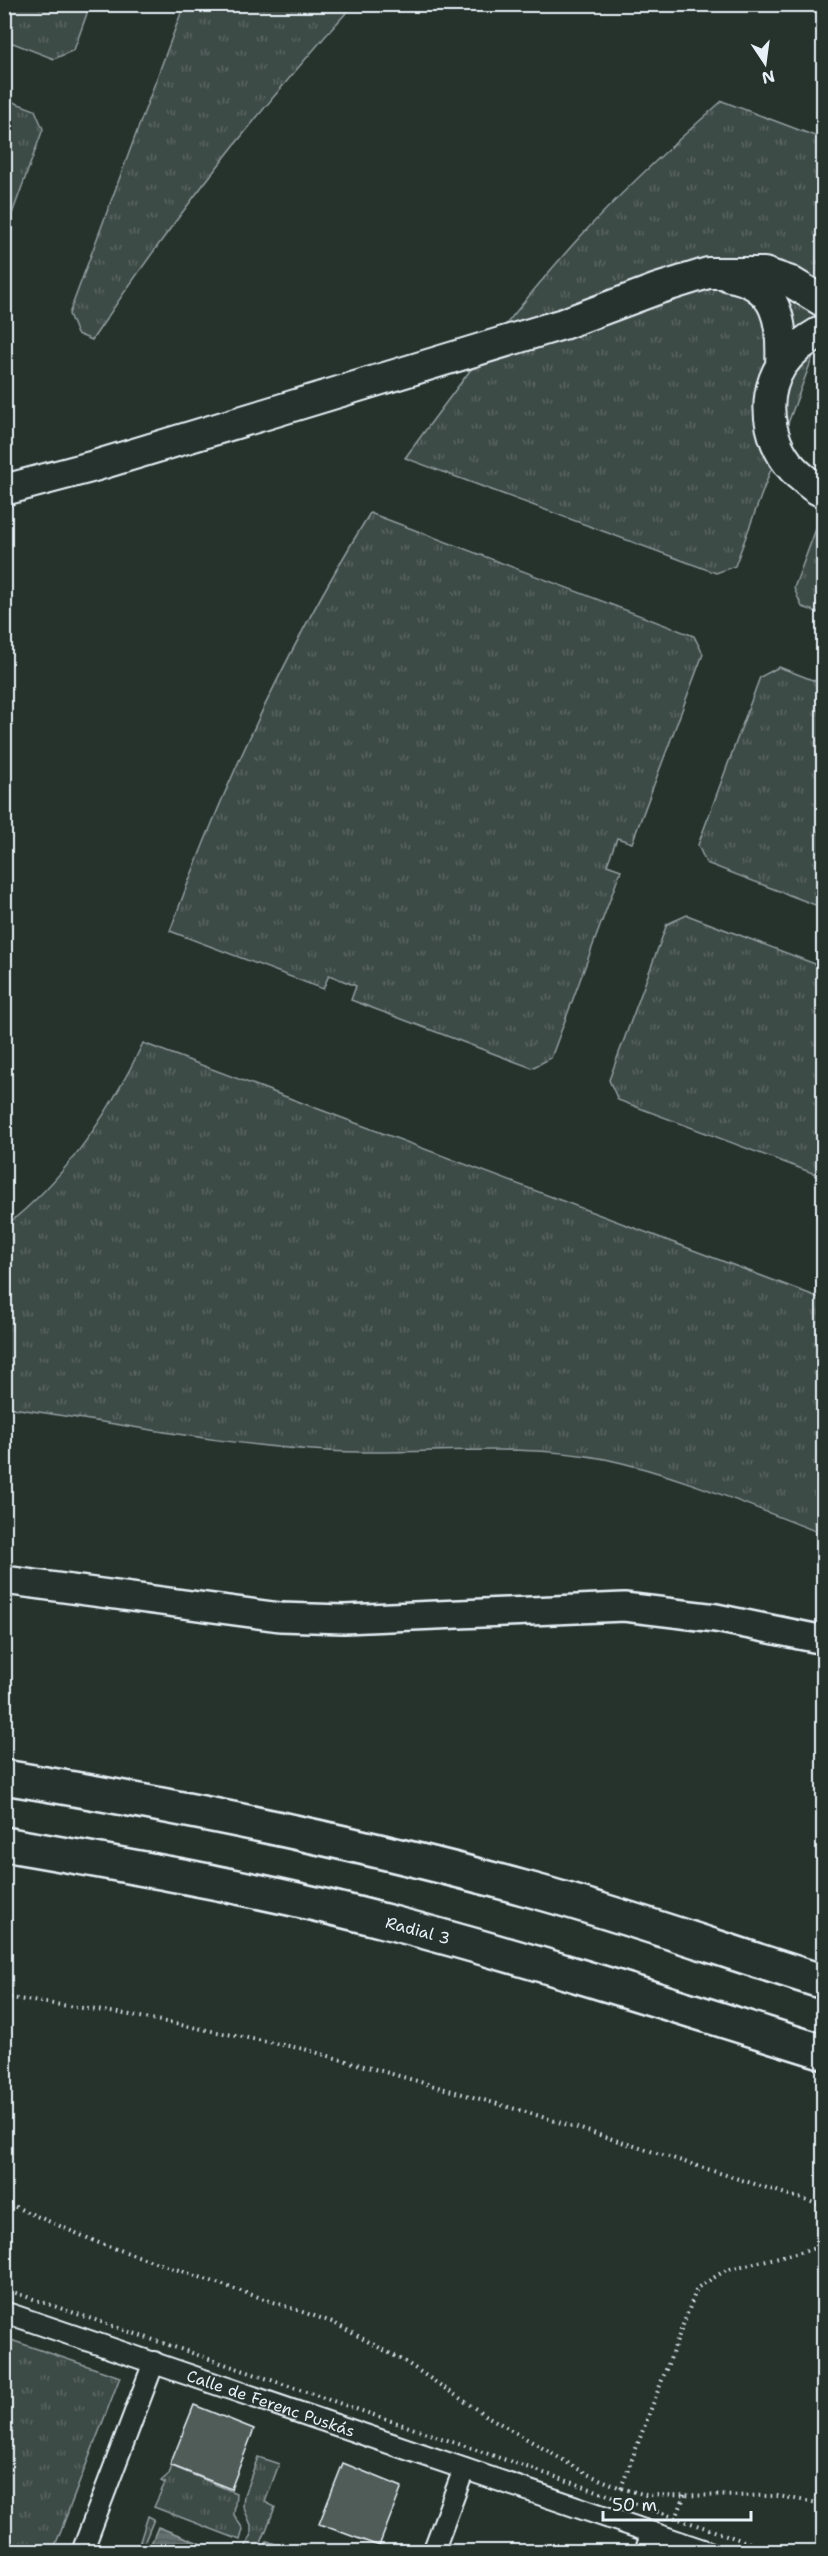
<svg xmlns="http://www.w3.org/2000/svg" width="828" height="2556" viewBox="0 0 828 2556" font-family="'Shantell Sans',sans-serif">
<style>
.grass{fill:url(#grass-tufts);stroke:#939ea0;stroke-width:1.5}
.water{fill:url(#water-rules);stroke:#98a3a5;stroke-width:1.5}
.building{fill:#505c59;stroke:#e8f1f8;stroke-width:1.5}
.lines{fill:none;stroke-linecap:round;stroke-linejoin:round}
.street-casing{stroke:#e8f1f8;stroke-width:24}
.secondary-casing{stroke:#e8f1f8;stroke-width:32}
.primary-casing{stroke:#e8f1f8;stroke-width:34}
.highway-casing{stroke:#e8f1f8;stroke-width:38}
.path{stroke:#e8f1f8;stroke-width:4;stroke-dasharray:1.5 4.5;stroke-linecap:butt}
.street{stroke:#26332d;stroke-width:20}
.secondary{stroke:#26332d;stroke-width:27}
.primary{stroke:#26332d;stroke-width:30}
.highway{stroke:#26332d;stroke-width:33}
.labels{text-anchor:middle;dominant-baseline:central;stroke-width:4.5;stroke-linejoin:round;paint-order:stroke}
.street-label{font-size:16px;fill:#e8f1f8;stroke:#26332d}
</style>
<defs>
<pattern id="grass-tufts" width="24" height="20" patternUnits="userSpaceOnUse" patternTransform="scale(1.5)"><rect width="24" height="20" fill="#3e4b47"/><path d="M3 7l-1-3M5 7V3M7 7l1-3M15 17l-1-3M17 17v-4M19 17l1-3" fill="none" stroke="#5a6562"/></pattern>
<pattern id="water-rules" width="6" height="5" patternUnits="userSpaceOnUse" patternTransform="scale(1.5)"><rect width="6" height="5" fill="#636f6d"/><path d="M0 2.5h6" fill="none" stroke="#535a5a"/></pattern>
</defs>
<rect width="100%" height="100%" fill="#26332d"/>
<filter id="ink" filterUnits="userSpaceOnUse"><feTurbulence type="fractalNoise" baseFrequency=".0167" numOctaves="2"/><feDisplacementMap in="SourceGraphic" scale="12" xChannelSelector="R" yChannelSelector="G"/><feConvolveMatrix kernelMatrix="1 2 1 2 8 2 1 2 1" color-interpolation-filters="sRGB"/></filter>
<g filter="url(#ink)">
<path class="grass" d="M4,5L5,4L90,5L74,50L54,59L5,40Z
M184,5H353C258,111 171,221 92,340L77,334L69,314Z
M5,99L35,110L43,129L5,233Z
M722,101L823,139V329L735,566L716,573L405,458C460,383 515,309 577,240C622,191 672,145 722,101Z
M823,510V614L802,607L794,588Z
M370,513L694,636L703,654L632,843L617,838L607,865L621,870L551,1058L532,1068L351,1000L356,986L329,975L323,989L170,931C223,785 288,646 370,513Z
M779,667L823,684V908L706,863L698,845L760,677Z
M687,915L823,967V1177L618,1100L609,1080L667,924Z
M143,1043L823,1299V1534C752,1507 680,1475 605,1459C513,1441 420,1456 328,1451C220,1445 112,1422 5,1407V1226C66,1179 110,1112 143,1043Z
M5,2338L120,2377L53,2551H5Z
M258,2457L279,2464L265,2502L275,2507L258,2551H244L251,2534V2525L243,2506L244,2495Z
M172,2466L236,2493L234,2515L243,2529L240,2540L154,2507L165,2483L161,2481L169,2474Z
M148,2516L154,2519L141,2551H137Z"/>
<path class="water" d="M158,2527L207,2546L205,2551H148Z
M267,2541L294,2551H263Z"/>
<path class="building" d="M194,2405L254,2429L231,2489L170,2465Z
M343,2463L402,2487L379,2546L319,2524Z"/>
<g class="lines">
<g class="street-casing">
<g id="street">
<path id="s1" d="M4,2312L709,2552"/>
<path d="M82,2552L154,2362"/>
<path d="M433,2552L464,2469"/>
<path d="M645,2552L652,2533"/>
</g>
</g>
<g class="secondary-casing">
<path id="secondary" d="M4,1580L280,1617L344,1619L624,1607L716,1618L824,1640"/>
</g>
<g class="primary-casing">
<path id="primary" d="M729,276C779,284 783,324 781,366
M824,330C807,339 792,350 781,366C758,403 771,454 804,479C810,484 816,490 824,492
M4,490L91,467L563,324L657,289L708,273H764L791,282L824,302"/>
</g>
<g class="highway-casing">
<g id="highway">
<path d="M4,1777C179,1806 353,1841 524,1888C625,1915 724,1951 824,1982"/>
<path id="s2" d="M4,1844C134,1867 265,1889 392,1923C537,1961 680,2007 824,2052"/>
</g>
</g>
<path class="path" d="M4,1997L125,2014L304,2049L533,2114L824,2206
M4,2202L99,2243L332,2322L404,2361L482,2413L587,2474L621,2488L646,2495L778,2496L824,2504
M4,2289L776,2552
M621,2488L697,2288L726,2270L824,2246
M676,2519L685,2494"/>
<use href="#street" class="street"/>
<use href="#secondary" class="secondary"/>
<use href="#primary" class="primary"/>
<use href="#highway" class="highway"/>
</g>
</g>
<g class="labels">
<g class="street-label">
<text stroke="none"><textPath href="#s2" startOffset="423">Radial 3</textPath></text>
<text stroke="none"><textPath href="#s1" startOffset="282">Calle de Ferenc Puskás</textPath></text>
</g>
</g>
<rect width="828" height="2556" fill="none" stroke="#26332d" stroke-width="24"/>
<rect x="12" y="12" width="804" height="2532" fill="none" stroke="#e8f1f8" stroke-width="2" filter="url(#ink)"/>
<g transform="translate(765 63) rotate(167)" stroke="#26332d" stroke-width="4.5" paint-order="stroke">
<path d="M0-4.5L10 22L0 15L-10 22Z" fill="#e8f1f8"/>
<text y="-9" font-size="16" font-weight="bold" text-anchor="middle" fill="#e8f1f8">N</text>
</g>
<path d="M603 2511v9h148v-9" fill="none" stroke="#e8f1f8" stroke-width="3"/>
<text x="612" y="2511" font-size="18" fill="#e8f1f8" stroke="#26332d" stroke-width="4.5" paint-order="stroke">50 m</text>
</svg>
